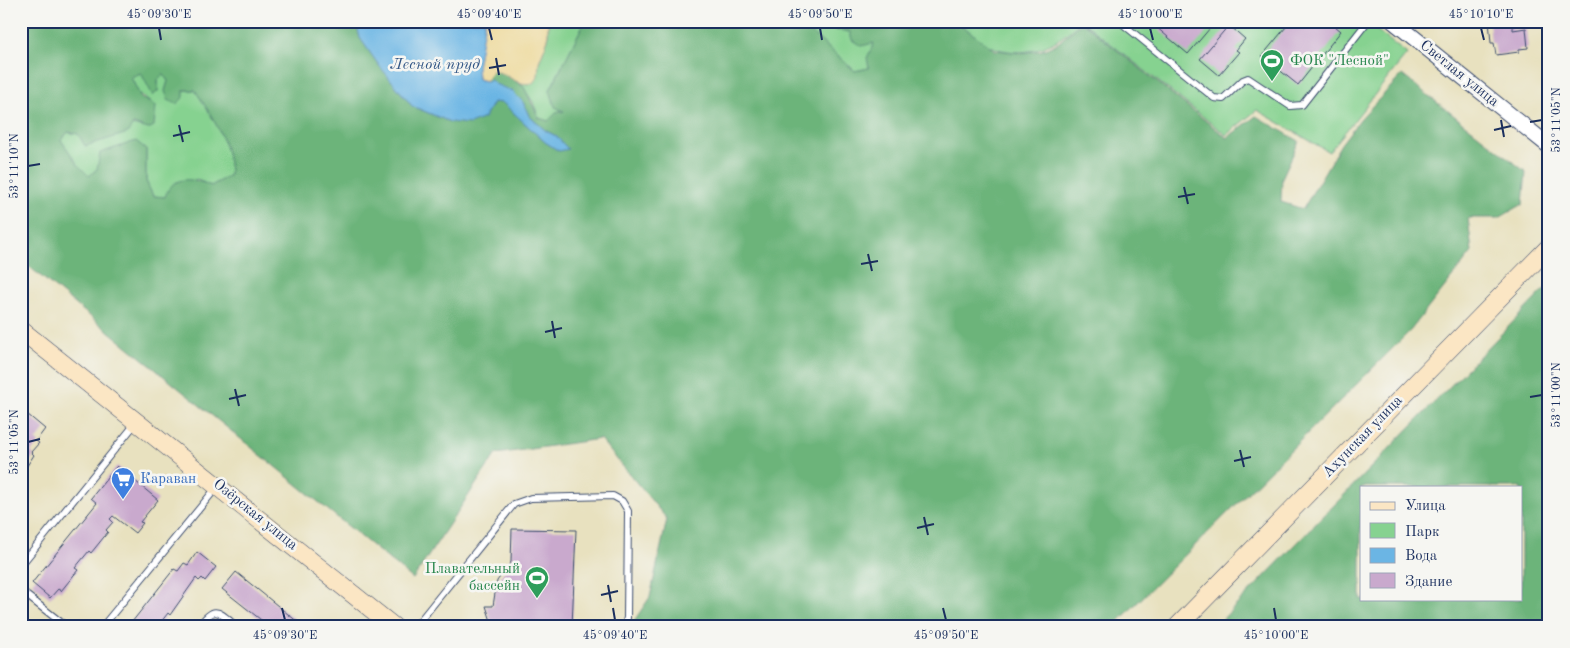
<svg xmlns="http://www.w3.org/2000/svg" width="1570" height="648" viewBox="0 0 1570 648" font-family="'Old Standard TT',serif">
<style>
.green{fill:#86d290;stroke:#508077}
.forest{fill:#6cb47a;stroke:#44726c;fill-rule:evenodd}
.sand{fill:#eeda9e;stroke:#84847e}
.water{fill:#6bb5e4;stroke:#4372a1}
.building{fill:#c9a9cd}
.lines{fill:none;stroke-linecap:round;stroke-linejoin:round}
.service-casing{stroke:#3a4a6d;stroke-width:8}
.tertiary-casing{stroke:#3a4a6d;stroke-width:17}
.secondary-casing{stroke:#3a4a6d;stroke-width:19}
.service{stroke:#fff;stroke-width:6}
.tertiary{stroke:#fff;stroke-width:15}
.secondary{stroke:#fbe6c4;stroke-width:18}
.ticks{fill:none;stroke:#1b2f5e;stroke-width:2}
.labels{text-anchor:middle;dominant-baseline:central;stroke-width:5;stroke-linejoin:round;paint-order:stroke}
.leisure-label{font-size:15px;fill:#27864d;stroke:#f6f6f2;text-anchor:start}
.street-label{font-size:15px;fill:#1b2f5e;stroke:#f6f6f2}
.shop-label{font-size:15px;fill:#366cbe;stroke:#f6f6f2;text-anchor:start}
.water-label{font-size:16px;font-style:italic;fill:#335786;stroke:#f6f6f2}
.neatline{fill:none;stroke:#1b2f5e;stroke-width:2}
.ticks-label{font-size:12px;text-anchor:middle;fill:#1b2f5e}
</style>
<rect width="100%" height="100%" fill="#f6f6f2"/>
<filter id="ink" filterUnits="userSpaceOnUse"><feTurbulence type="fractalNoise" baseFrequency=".02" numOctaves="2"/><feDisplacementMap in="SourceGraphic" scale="10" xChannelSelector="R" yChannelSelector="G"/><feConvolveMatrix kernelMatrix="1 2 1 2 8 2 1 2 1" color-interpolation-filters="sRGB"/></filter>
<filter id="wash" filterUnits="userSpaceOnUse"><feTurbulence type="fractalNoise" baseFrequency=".0096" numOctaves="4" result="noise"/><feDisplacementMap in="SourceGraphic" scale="20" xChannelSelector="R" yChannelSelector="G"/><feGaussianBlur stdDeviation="1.12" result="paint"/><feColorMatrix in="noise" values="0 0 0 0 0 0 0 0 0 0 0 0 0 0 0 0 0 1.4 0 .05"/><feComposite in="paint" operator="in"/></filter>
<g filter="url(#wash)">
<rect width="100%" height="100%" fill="#e8e1bf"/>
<path class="green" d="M548,21H585L550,90L565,111L556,113L548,121L539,118L533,102L520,83L528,84L537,76L539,62L548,39Z
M798,21H825L836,30L850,32L874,43L869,68L855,71Z
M957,21H1081C1057,45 1030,59 995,48C982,44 968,29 957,21Z
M1082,21H1365L1407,54L1329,152L1257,110L1226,135Z
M141,73L158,91V80L163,74L168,81L165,91L195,90C213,118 229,141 230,175L211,186L196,179L165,197L153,196L146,181V149L97,169L89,176L79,166L61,140L68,132C93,139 119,118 143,128L156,106C139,95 139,96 131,77Z"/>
<path class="forest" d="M21,21H356L360,38L378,64L412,106L450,122L484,118L493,102L503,103L545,142L559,151L556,136L546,131L529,116L523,102L512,91L478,79L492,71H501L524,87L539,118L548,121L556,113L564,111L555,107L550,90L585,21H798L855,71L869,68L867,58L874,43L861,46L852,40L850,32L836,30L825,21H955L995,50L1021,53L1043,50L1058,43L1082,22L1227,138L1256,116L1299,141L1282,178L1281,202L1303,209L1341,144L1361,118L1402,75L1526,172L1523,204L1499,218H1468L1472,252L1410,331L1113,627H630L650,597L667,519L600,439L496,454L413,579L21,260ZM141,73L153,96L158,91V80L163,74L168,81L165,91L168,100L177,104L184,97V90H195C213,118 229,141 230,175L211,186C194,178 172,174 165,197L153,196L146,181V149L136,141L100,153L97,169L89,176L79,166L61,140L68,132L78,134L85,146L128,133L133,124L148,129L154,126L156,106L141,98L131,77Z
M1549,284V627H1215L1549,285ZM1361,487H1521V599H1361Z"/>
<path class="sand" d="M485,21H548V39L539,62L538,76L533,83C515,87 508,72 492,71L486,81L478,79L477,67Z"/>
<path class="water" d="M356,21H485L477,67L478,79L487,82L491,80L495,84L512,91L523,102L529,116L546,131L556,136L568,149L559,151L545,142L503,103L493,102L484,118L470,124L450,122L412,106L378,64L360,38Z"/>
<g id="blocks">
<path class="building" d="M1149,21H1216L1188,54Z
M1291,21H1329L1341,31L1298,85L1262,56Z
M1489,21H1513V30L1526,28L1528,48L1519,49V52L1496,55L1494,43H1491Z
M1229,25L1245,39L1236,50L1239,52L1219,75L1200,59Z
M1546,68H1549V81H1547Z
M27,414L45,429L36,441L39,443L31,452L34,455L21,475V422Z
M117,466L158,500L140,522L143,523L135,533L113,516L110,519L113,522L106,530L108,532L91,553L89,551L75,568L78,570L61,591L58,589L50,598L32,583L97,503L91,498Z
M512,529L576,530L572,627H493L486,606H493L497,581L511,562Z
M197,552L216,567L205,581L202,578L199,581L196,578L170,615L168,613L157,627H128L174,569L178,571L184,563L188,565Z
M236,572L304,627H270L222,589Z"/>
</g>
</g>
<g filter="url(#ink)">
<use href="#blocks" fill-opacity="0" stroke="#3a4a6d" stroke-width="1"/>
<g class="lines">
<g class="service-casing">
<path id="service" d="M1119,21L1214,98L1223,99L1243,80L1248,78L1290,106L1302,105L1368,21
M21,565L135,424
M21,591L67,627
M102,627L217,487
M198,627C215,604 218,611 237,627
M415,627L514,504L531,498L613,496L622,501L628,511L627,618L624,627"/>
</g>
<g class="tertiary-casing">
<path id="tertiary" d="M1393,21L1549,146"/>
</g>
<g class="secondary-casing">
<path id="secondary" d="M21,330L394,627
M1177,627L1549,247"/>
</g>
<use href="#service" class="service"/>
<use href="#tertiary" class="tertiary"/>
<use href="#secondary" class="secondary"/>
</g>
</g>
<path class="ticks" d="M159,28L161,40M489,28L492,40M820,28L822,40M1150,28L1153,40M1481,28L1484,40M496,58L499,75M489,68L506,65M1501,120L1504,137M1530,122L1542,120M179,125L183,142M1494,130L1511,126M173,136L190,132M28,166L40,164M1184,187L1188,204M1178,197L1195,194M868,254L872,271M861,264L878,261M552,321L555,338M545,332L562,328M235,389L239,406M1530,397L1542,395M229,399L246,395M28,442L40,439M1240,450L1244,467M1234,461L1251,457M924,517L928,535M917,528L934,524M608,585L611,602M601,595L618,591M282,608L285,620M613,608L615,620M943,608L946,620M1274,608L1276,620"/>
<defs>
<g id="stadium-pin" transform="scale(1.25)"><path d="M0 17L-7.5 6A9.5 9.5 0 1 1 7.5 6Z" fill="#2e9e5b" stroke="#f6f6f2"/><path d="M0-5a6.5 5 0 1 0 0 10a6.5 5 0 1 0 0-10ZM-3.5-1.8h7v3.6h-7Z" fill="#fff"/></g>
<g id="supermarket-pin" transform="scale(1.25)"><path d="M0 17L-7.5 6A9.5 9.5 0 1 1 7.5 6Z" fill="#3f7fe0" stroke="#f6f6f2"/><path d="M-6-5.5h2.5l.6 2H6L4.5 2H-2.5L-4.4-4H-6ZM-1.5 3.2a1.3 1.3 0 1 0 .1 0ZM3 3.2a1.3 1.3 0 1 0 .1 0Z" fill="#fff"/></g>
</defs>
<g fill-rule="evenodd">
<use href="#stadium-pin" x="1272" y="61"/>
<use href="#supermarket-pin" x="123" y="479"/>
<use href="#stadium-pin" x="537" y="578"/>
</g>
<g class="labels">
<g class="leisure-label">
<text x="1290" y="61">ФОК "Лесной"</text>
<text x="520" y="569" text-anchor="end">Плавательный<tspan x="520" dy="17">бассейн</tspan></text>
</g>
<g class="street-label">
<text transform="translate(1459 74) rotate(39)">Светлая улица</text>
<text transform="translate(1363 437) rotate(-46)">Ахунская улица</text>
<text transform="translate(255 515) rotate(39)">Озёрская улица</text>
</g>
<g class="shop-label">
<text x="140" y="479">Караван</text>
</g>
<g class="water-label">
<text x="435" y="65">Лесной пруд</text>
</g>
</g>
<rect width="1570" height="648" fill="none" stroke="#f6f6f2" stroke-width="55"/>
<rect x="1360" y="486" width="162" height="115" fill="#f6f6f2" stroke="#9ea6b7"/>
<rect x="1370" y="502" width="25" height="8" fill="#fbe6c4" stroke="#9ea6b7"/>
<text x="1405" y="510" font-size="15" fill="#1b2f5e">Улица</text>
<rect x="1370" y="523" width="25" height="15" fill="#86d290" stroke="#9ea6b7"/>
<text x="1405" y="536" font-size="15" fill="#1b2f5e">Парк</text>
<rect x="1370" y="548" width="25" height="15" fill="#6bb5e4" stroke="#9ea6b7"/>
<text x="1405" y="560" font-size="15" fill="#1b2f5e">Вода</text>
<rect x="1370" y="573" width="25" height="15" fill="#c9a9cd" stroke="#9ea6b7"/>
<text x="1405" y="586" font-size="15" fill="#1b2f5e">Здание</text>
<rect x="28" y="28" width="1514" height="592" class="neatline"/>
<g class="ticks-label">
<text x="159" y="18">45°09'30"E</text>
<text x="489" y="18">45°09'40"E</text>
<text x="820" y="18">45°09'50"E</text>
<text x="1150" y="18">45°10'00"E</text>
<text x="1481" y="18">45°10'10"E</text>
<text transform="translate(1556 120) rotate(-90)" y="4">53°11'05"N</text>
<text transform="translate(14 166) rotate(-90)" y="4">53°11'10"N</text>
<text transform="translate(1556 395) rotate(-90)" y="4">53°11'00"N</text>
<text transform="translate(14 442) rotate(-90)" y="4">53°11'05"N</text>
<text x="285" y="639">45°09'30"E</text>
<text x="615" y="639">45°09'40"E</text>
<text x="946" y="639">45°09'50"E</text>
<text x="1276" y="639">45°10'00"E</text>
</g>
</svg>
